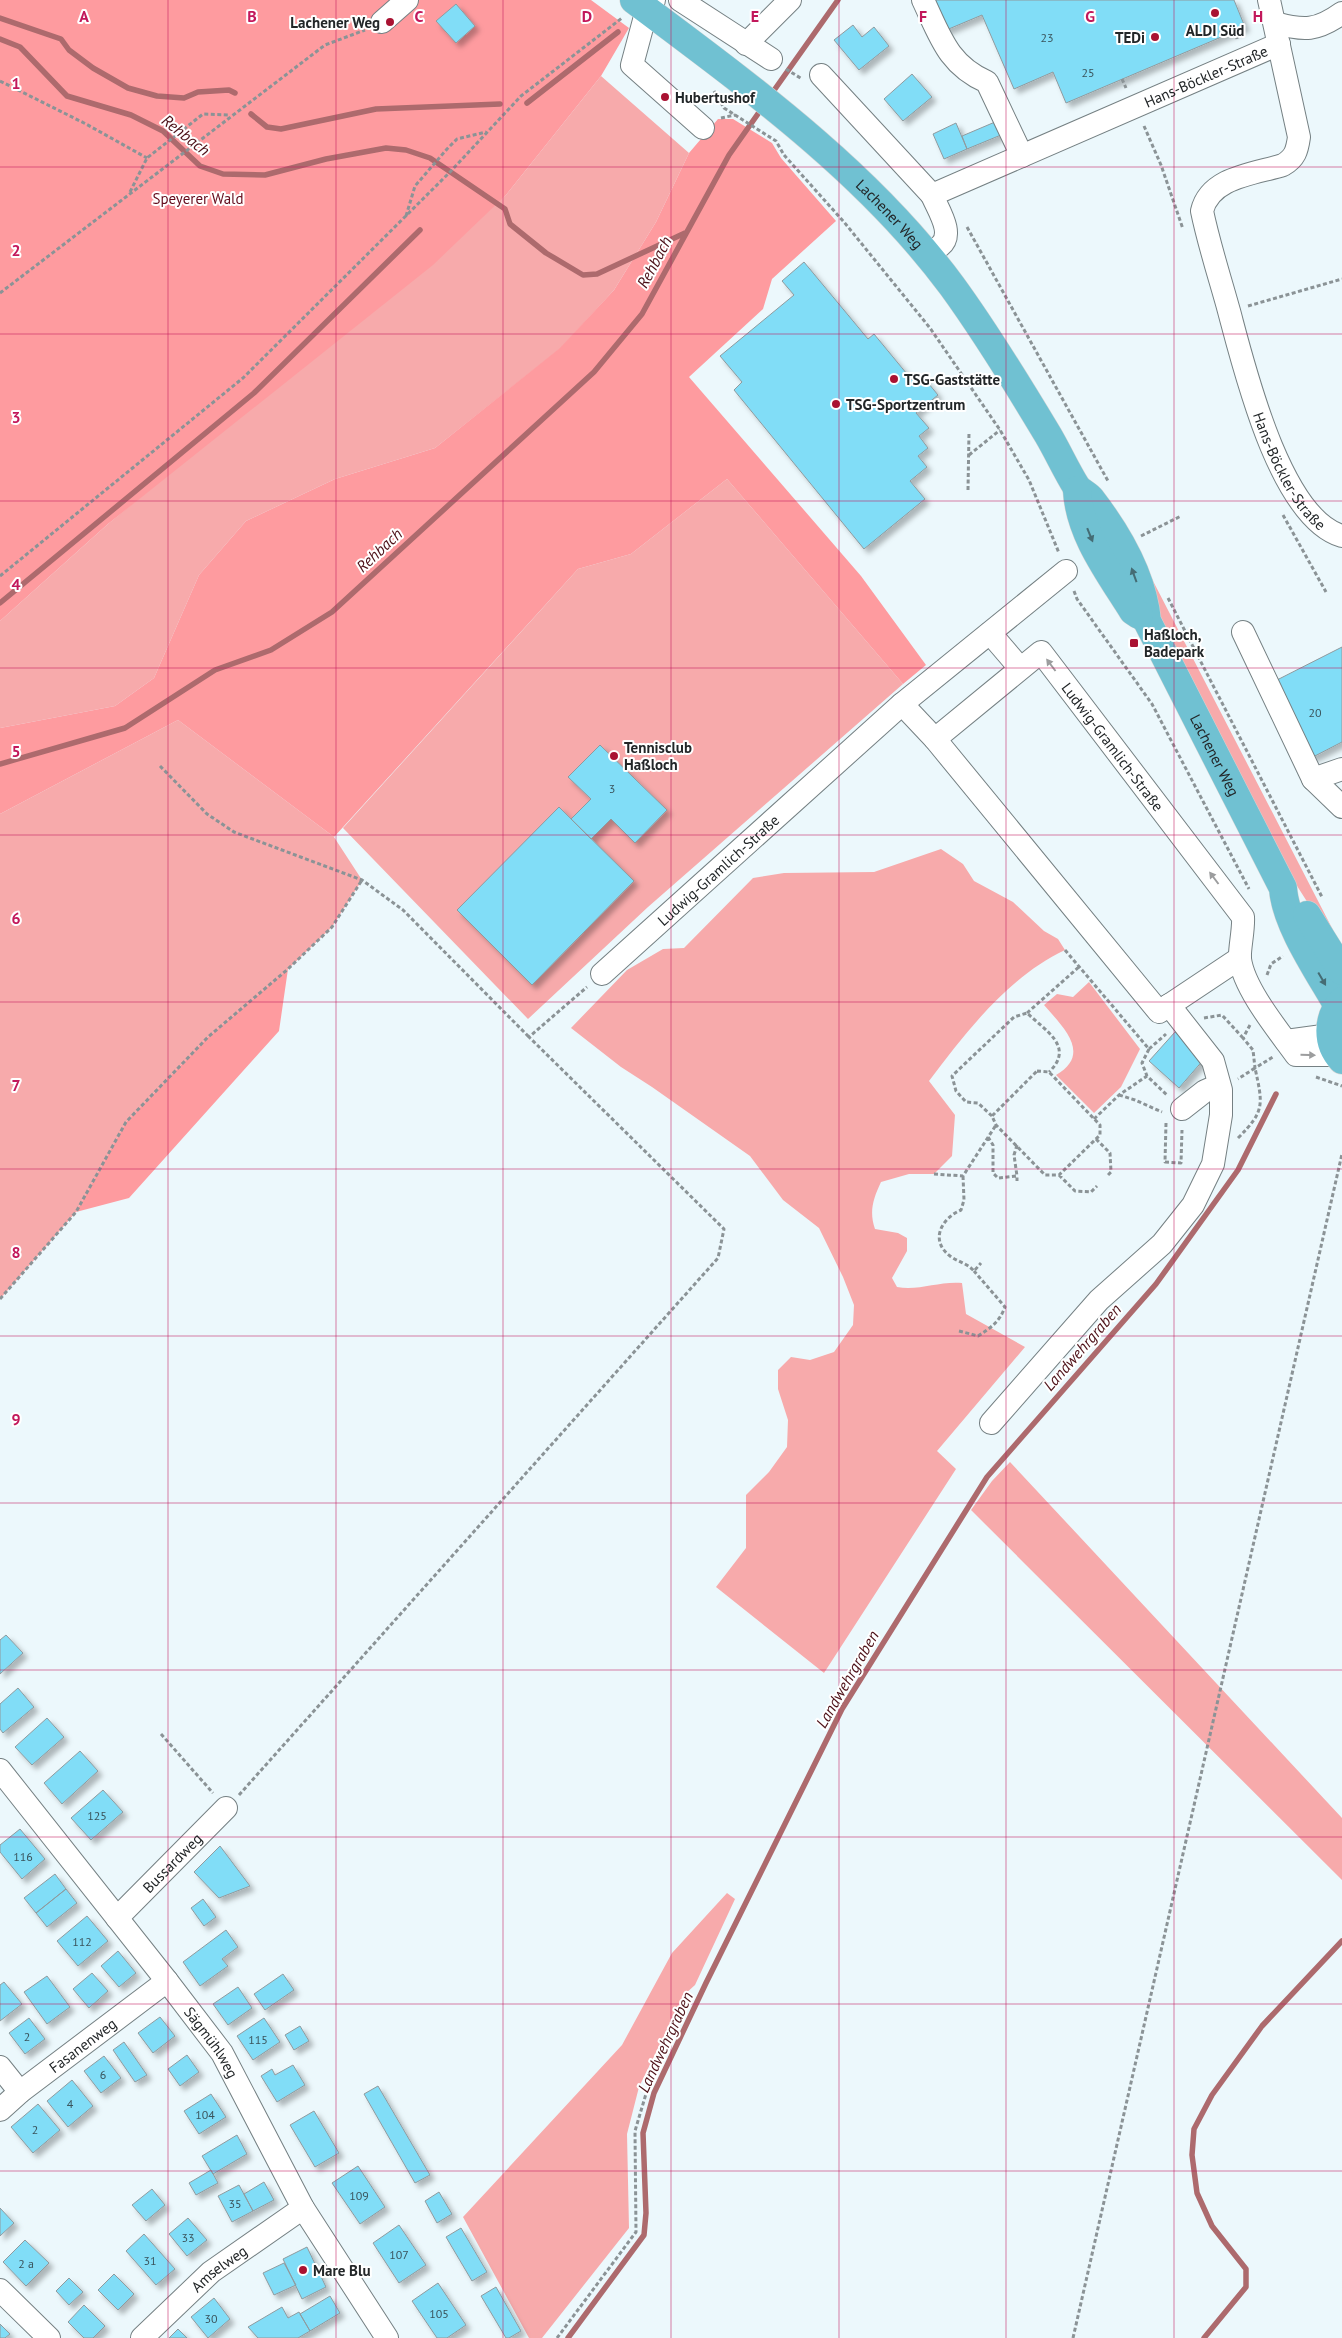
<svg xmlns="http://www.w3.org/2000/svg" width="1342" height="2338" viewBox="0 0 1342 2338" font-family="'PT Sans',sans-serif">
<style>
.green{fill:#f7aaab}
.forest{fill:#fe9b9f}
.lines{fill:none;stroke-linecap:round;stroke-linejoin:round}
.stream{stroke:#ad6a6d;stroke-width:5.5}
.building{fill:#81ddf7;stroke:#8f9a9e;filter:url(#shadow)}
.minor-casing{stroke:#758083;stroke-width:24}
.major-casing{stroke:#d3d4d4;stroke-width:29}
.path{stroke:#8b9396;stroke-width:3;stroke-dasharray:4 2.5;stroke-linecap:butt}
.minor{stroke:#fff;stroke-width:22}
.major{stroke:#70c1d2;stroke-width:28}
.oneway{fill:#456c74}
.oneway2{fill:#9c9d9e}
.grid{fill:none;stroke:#c2185b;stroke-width:1;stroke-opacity:0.55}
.poi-dot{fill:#a91232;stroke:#fff;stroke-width:2}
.labels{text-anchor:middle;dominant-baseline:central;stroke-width:4;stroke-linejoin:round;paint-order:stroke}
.number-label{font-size:12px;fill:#3a545c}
.poi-label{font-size:15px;font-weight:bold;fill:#222628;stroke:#fff;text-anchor:start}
.street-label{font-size:15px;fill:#222628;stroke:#fff}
.park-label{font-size:15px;fill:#640c1c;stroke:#fff}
.water-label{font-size:16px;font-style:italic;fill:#4d1118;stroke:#fff}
.grid-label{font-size:16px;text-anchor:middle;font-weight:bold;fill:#c2185b;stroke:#fff;stroke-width:4;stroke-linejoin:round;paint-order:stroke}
</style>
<defs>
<filter id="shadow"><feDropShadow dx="4.5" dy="4.5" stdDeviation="2.5" flood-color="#0004"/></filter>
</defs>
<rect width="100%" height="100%" fill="#ecf8fc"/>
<path class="green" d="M601,76L689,153L656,222L614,290L561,348L435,448L335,479L246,521L199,575L154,678L115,706L0,728V621L108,524L506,195Z
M727,479L903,684L648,907L528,1019L343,828L578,569L631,554Z
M1136,548L1333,930L1327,933L1292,878L1147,596Z
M178,720L334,837L362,880L332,927L288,969L208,1037L126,1122L76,1212L0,1299V814Z
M941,849L963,864L974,881L1013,902L1044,931L1058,939L1065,950C1008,977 966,1032 929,1081L955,1115L952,1156L934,1174H909L881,1182C873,1199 869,1212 875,1229L898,1233L907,1238V1251L892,1278L897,1287C919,1291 939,1281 962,1283L966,1314L1025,1347L937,1451L956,1469L824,1673L716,1587L746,1548V1495L769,1472L787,1447L788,1420L778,1389V1370L791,1357L810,1360L834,1352L853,1325L854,1305L843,1277L819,1228L783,1200L750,1156L652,1087L621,1067L571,1028L627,970L663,949L684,948L753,878L784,873L874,872Z
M1089,982L1140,1049L1121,1087L1094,1113L1056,1075C1093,1054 1062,1026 1044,1005L1057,994L1073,997Z
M1010,1462L1342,1818V1880L971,1510L992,1481Z
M727,1893L735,1899L695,1985L684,1995L639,2087L627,2134L629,2228L542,2338H529L463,2217L622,2045L672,1953Z"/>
<path class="forest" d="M0,0H591L629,28L601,76L506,195L433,265L108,524L0,621Z
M718,119H733L772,143L781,158L836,221L772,279L763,309L689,377L861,576L926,665L903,684L727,479L631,554L578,569L334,837L178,720L0,814V728L115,706L154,678L199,575L246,521L335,479L435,448L560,348L614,290L656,222L689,153Z
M288,969L279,1031L129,1198L76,1212L126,1122L208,1037Z"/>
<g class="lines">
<path class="stream" d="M0,18L61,39L69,50L93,68L128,88L157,96L184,98L198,92L229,90L235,93
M0,39L20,47L67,96L131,115L163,131L200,166L223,174L265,175L326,159L386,148L406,150L430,158L505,209L510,224L546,253L583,275L597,274L685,233
M770,96L838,0
M527,103L618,32
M251,114L267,127L281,129L376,109L500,104
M0,603L254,393L420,230
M0,764L125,728L215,670L271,650L332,612L594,372L642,314L729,155L762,108
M568,2338L644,2235L646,2213L643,2133L654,2093L706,1983L842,1709L987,1477L1156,1284L1238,1170L1276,1094
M1204,2338L1246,2287V2269L1212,2226L1197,2193L1192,2155L1194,2129L1212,2095L1262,2026L1342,1941"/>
</g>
<path class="building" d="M931,0H1234L1245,27L1066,103L1053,72L1014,89L982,15L944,31Z
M456,4L475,26L456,43L436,21Z
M853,25L862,37L874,27L889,46L859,70L834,40Z
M912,74L932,97L903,121L884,99Z
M995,122L1001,135L967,149L962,136Z
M956,123L967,149L944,159L933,134Z
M804,262L868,339L874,334L912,380L920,373L938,395L916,413L929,428L919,436L928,448L918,456L927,467L910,481L925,499L864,549L734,390L742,382L720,356L794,295L782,281Z
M1342,647V742L1311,758L1273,682Z
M600,745L667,810L635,843L611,819L591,839L571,819L591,799L568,777Z
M559,807L634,881L532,985L457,910Z
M1175,1032L1205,1058L1179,1088L1149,1061Z
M6,1635L23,1653L0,1674V1640Z
M18,1688L34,1707L3,1733L0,1729V1704Z
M47,1718L64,1737L32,1765L15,1747Z
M80,1751L98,1771L62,1804L44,1783Z
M103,1790L123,1812L91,1840L71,1818Z
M20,1829L45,1859L22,1879L0,1852V1845Z
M220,1846L250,1886L219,1898L194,1872Z
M55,1874L66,1889L36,1913L24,1898Z
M66,1889L77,1903L47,1927L36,1913Z
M203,1899L216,1917L204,1926L191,1908Z
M87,1916L108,1941L78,1966L57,1941Z
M226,1930L238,1947L222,1959L228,1966L200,1986L183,1962Z
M118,1951L136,1973L119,1987L101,1966Z
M92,1973L108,1991L89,2008L73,1989Z
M283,1974L294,1990L265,2010L254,1994Z
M47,1976L70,2007L47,2024L24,1992Z
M4,1982L22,2004L0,2021V1985Z
M238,1987L252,2008L228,2025L213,2004Z
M160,2017L175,2036L153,2053L138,2033Z
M29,2018L45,2039L25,2054L9,2033Z
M264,2018L280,2042L253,2060L237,2036Z
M300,2026L309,2041L294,2050L285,2035Z
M124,2042L147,2075L135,2082L113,2050Z
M187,2055L199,2072L180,2086L168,2069Z
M104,2056L121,2078L101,2093L84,2071Z
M293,2065L305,2085L277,2102L261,2076L272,2069L275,2075Z
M72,2080L93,2106L68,2127L47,2101Z
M378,2086L430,2175L415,2183L364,2094Z
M211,2094L226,2117L199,2134L184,2111Z
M38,2104L60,2130L33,2153L11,2127Z
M314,2111L339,2153L315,2167L290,2125Z
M237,2135L247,2154L213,2174L202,2156Z
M358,2166L385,2207L360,2224L332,2183Z
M211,2170L218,2183L196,2195L189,2183Z
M264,2182L274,2200L253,2211L244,2194Z
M239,2185L253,2211L232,2222L218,2196Z
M152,2189L165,2205L146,2221L132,2205Z
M439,2192L452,2214L437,2223L425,2201Z
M0,2208L14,2223L0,2236Z
M188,2218L207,2240L187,2256L169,2234Z
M399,2225L426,2265L399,2283L373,2243Z
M461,2228L487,2272L472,2281L446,2237Z
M144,2234L175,2269L156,2285L126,2251Z
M25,2240L49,2263L26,2286L3,2262Z
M307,2247L326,2287L302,2299L283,2259Z
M284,2263L296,2285L274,2295L263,2273Z
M114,2274L134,2294L118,2310L98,2290Z
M69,2278L83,2292L69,2305L56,2291Z
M438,2283L466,2325L447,2338H437L412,2301Z
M496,2287L521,2331L509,2338H506L481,2296Z
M330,2296L340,2313L310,2331L300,2314Z
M214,2298L230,2319L208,2338L191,2317Z
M84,2305L105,2326L93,2338H84L68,2322Z
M282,2307L288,2318L299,2312L310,2331L298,2338H258L248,2327Z
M0,2324L10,2334L5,2338H0Z
M178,2329L187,2338H169Z"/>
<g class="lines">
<g class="minor-casing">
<g id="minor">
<path d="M654,0L647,9L632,65L703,128"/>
<path d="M680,0L771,59"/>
<path d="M923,0C940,36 948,65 987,82L1022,156"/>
<path id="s1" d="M1269,0L1299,137C1297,151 1295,158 1283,165C1254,174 1210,177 1202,211C1209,245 1220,278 1229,311C1244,367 1280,518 1342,536"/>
<path d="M382,22L407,0"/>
<path d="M1275,23C1304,31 1317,31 1342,13"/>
<path d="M746,44L790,0"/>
<path id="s2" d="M821,75L932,195L1279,44"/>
<path d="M932,195C938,210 955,234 940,246"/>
<path d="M1243,632L1313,779L1342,807"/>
<path d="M990,633L1020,668"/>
<path d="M902,704L935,739L1159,1012L1240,958"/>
<path id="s3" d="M935,739L1041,652L1243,917C1244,929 1239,950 1240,959C1244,989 1278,1030 1296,1055H1338"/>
<path d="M1313,779L1342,769"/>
<path id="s4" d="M602,974L902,704L1066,571"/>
<path d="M1286,1041L1330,1035"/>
<path d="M1182,1109L1205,1091L1219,1085"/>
<path d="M991,1423L1099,1300L1162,1244L1193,1205L1213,1164L1221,1115V1090L1213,1061L1169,1005"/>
<path id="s5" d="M0,1770L167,1981L222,2053L303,2208L387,2338"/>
<path id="s6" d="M117,1918L226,1808"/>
<path d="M0,2067L20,2092"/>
<path id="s7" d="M0,2110L20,2092L167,1981"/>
<path d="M0,2290L49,2338"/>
<path id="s8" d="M142,2338L211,2272L303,2208"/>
</g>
</g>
<g class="major-casing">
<g id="major">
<path id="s9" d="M634,0C747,85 867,171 952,286C987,334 1018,385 1048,435C1058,452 1066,470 1076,486C1080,492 1087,494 1091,499C1118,534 1143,576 1147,621L1283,888C1285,924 1320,974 1338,1006"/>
<path d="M1077,490C1079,534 1110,574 1133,611L1139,615"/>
<path d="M1307,915L1342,971"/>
<path d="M1342,1001C1327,1018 1326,1043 1342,1060"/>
</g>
</g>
<path class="path" d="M1236,30L1237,39
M786,69L802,79
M1122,79L1126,88
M0,81L86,124L147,158
M714,91L724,108L776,141L784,155L844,222L930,328L1000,430L1029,480L1059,553
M721,118L735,115
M1144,126L1161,165L1183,229
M130,192L147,158L184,129L203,114L230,115
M406,216L415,186L447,149L457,139L486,132
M967,227L1108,481
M0,293L325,45L365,30
M1248,306L1342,279
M969,455L1000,430
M968,490L969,432
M1283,515L1326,592
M1141,536L1181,516
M0,576L243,378L451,171L521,96L622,18
M1074,591L1077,599L1152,704L1249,889
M1168,598L1322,897
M160,766L207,814L234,832L362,880L403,910L529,1037
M1065,950L1149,1049L1142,1063L1147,1076L1167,1095
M1267,975L1271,964L1283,956
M1027,1013L1080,966
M1204,1018L1222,1015L1243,1038
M1250,1025L1243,1038L1253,1050L1255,1068L1273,1057
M1149,1049L1166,1034
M1037,1071L1049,1072L1100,1125V1135L1059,1175H1045L996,1125L992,1116Z
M1316,1077L1342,1086
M1119,1095L1135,1100L1162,1112
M992,1116L978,1103L966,1102L956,1091L952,1076L1014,1017L1027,1013C1046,1031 1075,1047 1049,1072
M1094,1119L1119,1095L1147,1076
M1166,1123L1165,1162L1181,1163L1182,1130
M988,1137L993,1145V1173L998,1178L1017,1176V1181
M1238,1138C1265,1111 1263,1105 1255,1068L1238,1079
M1096,1139L1110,1153L1111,1172L1108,1175
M1017,1145L1014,1155L1017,1176
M934,1174L963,1176L996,1125
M1059,1175L1075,1191L1091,1192L1097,1186
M963,1176L964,1200L961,1210C942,1218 929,1240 950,1256C958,1262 967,1263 974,1271L981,1263
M0,1299L76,1212L126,1122L208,1037L288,969L332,927L362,880
M959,1331L978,1336C991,1328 1000,1321 1005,1307L974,1271
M161,1734L213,1793
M239,1795L718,1258L724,1229L529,1037L587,987
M557,2338L636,2232L635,2131L648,2087L692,1993
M1073,2338L1342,1154"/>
<use href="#minor" class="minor"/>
<use href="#major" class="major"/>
</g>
<defs><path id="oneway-solid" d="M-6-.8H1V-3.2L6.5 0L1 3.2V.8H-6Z" transform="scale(1.25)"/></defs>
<g class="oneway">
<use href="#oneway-solid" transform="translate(1090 535) rotate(68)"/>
<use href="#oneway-solid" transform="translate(1134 575) rotate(-110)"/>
<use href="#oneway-solid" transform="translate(1322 979) rotate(60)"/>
</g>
<g class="oneway2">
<use href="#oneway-solid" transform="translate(1051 665) rotate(-127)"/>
<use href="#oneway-solid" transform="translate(1214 878) rotate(-127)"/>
<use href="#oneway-solid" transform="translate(1308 1055) rotate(1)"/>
</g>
<path class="grid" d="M168,0V2338M336,0V2338M503,0V2338M671,0V2338M839,0V2338M1006,0V2338M1174,0V2338M0,167H1342M0,334H1342M0,501H1342M0,668H1342M0,835H1342M0,1002H1342M0,1169H1342M0,1336H1342M0,1503H1342M0,1670H1342M0,1837H1342M0,2004H1342M0,2171H1342"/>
<g class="poi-dot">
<circle cx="1215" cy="13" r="5"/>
<circle cx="390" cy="22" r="5"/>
<circle cx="1155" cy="37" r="5"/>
<circle cx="665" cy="97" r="5"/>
<circle cx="894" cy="379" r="5"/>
<circle cx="836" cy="404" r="5"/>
<rect x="1129" y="638" width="10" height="10" rx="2.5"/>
<circle cx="614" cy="756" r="5"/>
<circle cx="303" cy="2270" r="5"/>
</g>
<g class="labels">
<g class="number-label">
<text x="1047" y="37">23</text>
<text x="1088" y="72">25</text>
<text x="1315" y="712">20</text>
<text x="612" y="788">3</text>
<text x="97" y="1815">125</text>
<text x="23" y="1856">116</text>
<text x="82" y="1941">112</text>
<text x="27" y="2036">2</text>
<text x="258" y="2039">115</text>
<text x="103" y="2074">6</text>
<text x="70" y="2103">4</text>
<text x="205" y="2114">104</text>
<text x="35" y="2129">2</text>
<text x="359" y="2195">109</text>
<text x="235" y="2203">35</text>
<text x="188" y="2237">33</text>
<text x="399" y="2254">107</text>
<text x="150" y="2260">31</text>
<text x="26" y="2263">2 a</text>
<text x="439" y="2313">105</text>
<text x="211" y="2318">30</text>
</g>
<g class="poi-label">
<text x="380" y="22" text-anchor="end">Lachener Weg</text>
<text x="1215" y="30" text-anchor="middle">ALDI Süd</text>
<text x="1145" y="37" text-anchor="end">TEDi</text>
<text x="675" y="97">Hubertushof</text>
<text x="904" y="379">TSG-Gaststätte</text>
<text x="846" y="404">TSG-Sportzentrum</text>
<text x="1144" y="634">Haßloch,<tspan x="1144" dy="17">Badepark</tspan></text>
<text x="624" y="747">Tennisclub<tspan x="624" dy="17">Haßloch</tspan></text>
<text x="313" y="2270">Mare Blu</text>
</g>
<g class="street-label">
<text stroke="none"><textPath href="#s2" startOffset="462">Hans-Böckler-Straße</textPath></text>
<text stroke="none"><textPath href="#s9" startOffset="334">Lachener Weg</textPath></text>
<text stroke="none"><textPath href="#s1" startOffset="548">Hans-Böckler-Straße</textPath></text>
<text stroke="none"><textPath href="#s3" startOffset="256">Ludwig-Gramlich-Straße</textPath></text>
<text stroke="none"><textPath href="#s9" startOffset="971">Lachener Weg</textPath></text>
<text stroke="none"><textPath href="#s4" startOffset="156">Ludwig-Gramlich-Straße</textPath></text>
<text stroke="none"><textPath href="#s6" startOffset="78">Bussardweg</textPath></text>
<text stroke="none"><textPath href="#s5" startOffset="345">Sägmühlweg</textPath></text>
<text stroke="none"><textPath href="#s7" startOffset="105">Fasanenweg</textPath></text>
<text stroke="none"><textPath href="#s8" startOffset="104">Amselweg</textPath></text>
</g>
<g class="park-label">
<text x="198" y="198">Speyerer Wald</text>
</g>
<g class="water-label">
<text transform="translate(186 135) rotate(38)">Rehbach</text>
<text transform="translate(654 262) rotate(-62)">Rehbach</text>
<text transform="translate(379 550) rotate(-43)">Rehbach</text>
<text transform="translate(1082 1347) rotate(-49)">Landwehrgraben</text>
<text transform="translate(847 1679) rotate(-60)">Landwehrgraben</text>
<text transform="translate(665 2042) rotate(-65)">Landwehrgraben</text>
</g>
</g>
<g class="grid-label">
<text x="84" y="22">A</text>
<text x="252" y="22">B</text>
<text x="419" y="22">C</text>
<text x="587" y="22">D</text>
<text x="755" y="22">E</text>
<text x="923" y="22">F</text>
<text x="1090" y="22">G</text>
<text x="1258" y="22">H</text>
<text x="16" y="89">1</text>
<text x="16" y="256">2</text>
<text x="16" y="423">3</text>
<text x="16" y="590">4</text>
<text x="16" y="757">5</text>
<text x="16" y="924">6</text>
<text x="16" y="1091">7</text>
<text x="16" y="1258">8</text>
<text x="16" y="1425">9</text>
</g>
</svg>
